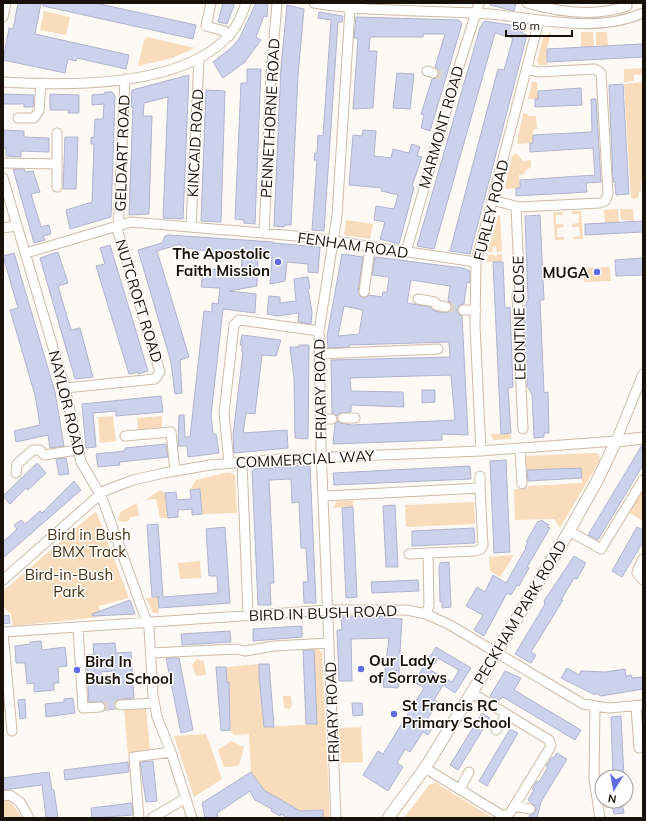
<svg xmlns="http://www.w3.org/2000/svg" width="646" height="821" viewBox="0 0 646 821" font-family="Mulish,sans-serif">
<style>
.green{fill:#f8dcbc}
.building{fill:#ccd1ec;stroke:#afb4ce;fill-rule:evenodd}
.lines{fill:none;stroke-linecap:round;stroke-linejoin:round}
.minor-tunnel{stroke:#dbd6d2;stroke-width:9;stroke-dasharray:9 4.5;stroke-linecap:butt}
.minor-casing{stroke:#cebba6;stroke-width:11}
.major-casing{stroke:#cebba6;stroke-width:13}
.minor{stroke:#fff;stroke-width:9}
.major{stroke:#fff;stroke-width:11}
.poi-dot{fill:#616ce4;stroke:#fff;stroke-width:1.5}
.labels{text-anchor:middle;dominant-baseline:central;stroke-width:3;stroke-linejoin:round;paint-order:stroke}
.street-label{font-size:15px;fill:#181109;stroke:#fff}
.poi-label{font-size:15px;font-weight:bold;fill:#181109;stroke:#fff;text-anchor:start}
.park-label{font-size:15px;fill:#452e10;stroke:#fff}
</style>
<rect width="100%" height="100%" fill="#fdf9f5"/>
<path class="green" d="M44,11L70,17L66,35L40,30Z
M551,32L547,49L548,65H539L537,61L543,38Z
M581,32H593L594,47H581Z
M596,32H607L608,46L596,45Z
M147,37L195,48L172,58L138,66L144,40Z
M643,68V74L634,75V81L624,82V69Z
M532,82H537L538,99H528Z
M643,82V180L641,181V191L639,192L638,198L631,199L624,84Z
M526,113L529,116H536L537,129L533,130V143L519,144L517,142L523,114Z
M516,153L523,161L531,160V167L525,171V174L519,175L520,188L506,189L505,187L512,156Z
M618,209L619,222L605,223L604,210Z
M620,209H633L634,221L621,220Z
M572,211H581L583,239H573V237L580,236L579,227H572V224L579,223V214H572Z
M553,212H563V215H556V224H563L564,227L557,228V237H564V240H555Z
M500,215L502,251L497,252L496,247L493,246L492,252H488L498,216Z
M346,220L373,224L370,239L344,235Z
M492,254L496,257L497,254H502V262H487L488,255Z
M610,267L611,281L584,282V268Z
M113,416L116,441L100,443L98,417Z
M162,416V429L139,431L138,429L137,418Z
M511,433V439L494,440L490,434Z
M595,453L599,454L600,460L560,528L554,519L515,520L514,489L528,488V486L582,483L581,468L527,470L526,456Z
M229,472L235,475L237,513L202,514L200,489L190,490L196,480Z
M160,490L165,493L168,518H160L156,499L145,500Z
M640,492L643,494V521L628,512Z
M337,501H353V507L333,508Z
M474,502L475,524L406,527L405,505Z
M137,503L139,516L131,517L127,522L118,521L120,512Z
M96,511L129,598L99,606L100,617L13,626L11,614L3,607V591Z
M514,555L500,577L490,571L489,557Z
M200,561L201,578L180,579L178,563Z
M158,597L159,613H153L146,598Z
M318,648L322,652L330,818H323L322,810L300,811L264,790L251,772L249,734L234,735L230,730L229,682H227L226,667L259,664L262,714H263L264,727L316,724L313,649Z
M197,659L204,661L206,675L196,676L192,665Z
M283,696H291L292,705L290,709L284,708Z
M146,707L150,751L128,754L124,709Z
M361,727L363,762L341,763L339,728Z
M206,734L222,779L194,797L174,736Z
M231,741L244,747L239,766L224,767L218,750Z
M436,782L441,786L493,818H404L429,785Z
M6,799L14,806L22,818H3V800Z"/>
<path class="building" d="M18,3H41L35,34L129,55L126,69L77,58L76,61L68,59L65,73L3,60L9,28L13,29Z
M43,3H95L196,25L193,39L43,6Z
M223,3H235L227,24L218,22Z
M256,3H268L267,17L264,16L256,37L261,40L245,62L223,78L213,62L231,48L239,39Z
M491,3H516L514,11L490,5Z
M287,5L304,9L298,75L291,225H284V227L274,226L281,67Z
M319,12L343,16L342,22H338L324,231L312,230L317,160H314L315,153H317L318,135L323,136L331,20L318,18Z
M356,17L459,20L462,24L430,131L421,128L424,115L421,114L432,79L437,78L439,75L438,69L435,67L445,34H423V37H370L369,51H377L373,108L353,109L358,38H354Z
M484,21L524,27L522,33L527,35L470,254L450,251L498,69L504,70L513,38L495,33L434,249L417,246L480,28Z
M642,44L643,57L547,62V49Z
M247,69H261L255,224L244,223V220L235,219L241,83H247Z
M397,73L414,74L410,109L393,108Z
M189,75L183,219L163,218L168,97L144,103L143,116H152L149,214L129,215L133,107H131L132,90Z
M623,84L629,194L616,195L615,182H613L609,85Z
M581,88L582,105L535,107V99H538V91Z
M206,90L225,91L221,222L201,221Z
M105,92H112L115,96L111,217L70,229L66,210L92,202L94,144H91V137L94,138L95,119H103L104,104L92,105V95L104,94Z
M3,94L34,95L33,107H24V104H3Z
M50,94L79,95V113H68L69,110H50Z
M591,99H596L601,182L586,183L587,192L516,196V188H520V180L595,175L593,148L530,152V143H533V135L592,132Z
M4,130L24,131V137L49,138V152L21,151V157L6,156V148H3Z
M363,130L376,131L374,156L391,158L393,149L409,153L412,144L420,147L417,156L422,157L412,186L414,187L411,199L399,244L380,239L385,222L374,220L376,206L394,209L398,195L381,191L382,188L349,185L353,135L362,136Z
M65,137H78L76,189H63Z
M13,169H24L25,172L33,171L40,192L31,194L41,227L49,225L51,234L43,236L45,240L34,243Z
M540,215L544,300H540L544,393L548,392L549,433H544V437L534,438L532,394L527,386L526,363L524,308L528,300L525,216Z
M643,221V232L585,235V224Z
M169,235L273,242V243L320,247L318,273L308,272V264L287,262L285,281L270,284L272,256L258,255L257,286L229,291L256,294L255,313L223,309L211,415L213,434H216L219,453L188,457L187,446H178L179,415H184L185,437H190L204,311L212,312V303L218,304L220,288L201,287L203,269L228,270V275L241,276L242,258L207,255L208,251L181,247V244L157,251L189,357L180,360L182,393L175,394L171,362L138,250L162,243L165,236Z
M110,245L148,371L138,374V372L129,374L96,266L105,264L100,248Z
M58,252L68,283L58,286L71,330L80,328L93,377L75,379L40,258Z
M14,253L55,392L64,446L50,448L48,435L16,442L14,431L40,425L35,395L10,310L18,308L3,256Z
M342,254L363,257L358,292L360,296L364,298L369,295L382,297L383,292H387L389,277L372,275L375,257L462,268L470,271V283L467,282L464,304L460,305L457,310L458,313L462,316L468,435L442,434V440L333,444L335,424L338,421L340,423L352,425L455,420L451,375L350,378L351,391L403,392L404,407L351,405V412L340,413L337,416L332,413L331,360L450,357L449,342L349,345V347L328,348L327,336ZM411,280L450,286L448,301L452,305L451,311L445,313L434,311L431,307L407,303ZM344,306L363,310L359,334L338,336Z
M643,258V275L616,276L615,260Z
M493,262H503L505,308L510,307L513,387L508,388L511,433L501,434Z
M308,277L310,288L308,289L312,312L311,324L298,322L299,313L277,316L267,314L269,296L280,297V303L296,301L294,279Z
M242,335L281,340L276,356L262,355L255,414L246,413L243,433L287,430L288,448L234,453L233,435L243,352H242V345H240Z
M299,345H309L308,439L295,438L294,378L290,347H299Z
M422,390H435V402L422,403Z
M161,396L163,412L116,416V411L93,413L96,447L86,448L82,404Z
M166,444L168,457L119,462L120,465L98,467L96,454L125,451V448Z
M642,445L643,465L598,540L588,535Z
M66,458L69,474L59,475L56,459Z
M506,460L510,552L494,553L490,461Z
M37,463L46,473L28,490L26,488L10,504L3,496Z
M310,465L316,603H304L303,582H308L306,548H301L299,502L292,503L291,479L269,480L274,583H270L271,605H258L252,471L254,469Z
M470,466L471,479L334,485L333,473Z
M581,468L582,478L528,481L527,470Z
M74,481L81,490L3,558V542L17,529L14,525L21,520L25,524L40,511L42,513Z
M200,489L202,514L192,515V509L178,510V517L168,518L165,493L176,492L177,500L191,499L190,490Z
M395,505L398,567H386L383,506Z
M353,507L357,597L346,598L342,508Z
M541,520L549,525L547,527L550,528L527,567L529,568L519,586L517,585L511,595L507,593L484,636L474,630L483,615L466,606L477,587L485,592L493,575L506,583L526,548L525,547L528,543L526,542L538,521L539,522Z
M158,524L163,597L218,593L217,576H209L206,529L225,527L230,603L159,608L158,597H160H152L147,525Z
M637,527L643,530V542L622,577L612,571Z
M474,528L475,543L412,546V531Z
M574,556L586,563L577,579L574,578L561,600H563L560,605L531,652L536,655L531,663L515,654L545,604L544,601Z
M449,562L451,607L442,608V602H440L439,568L440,563Z
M418,580L419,591L372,593L371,582Z
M130,600L135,614L93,616L92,614Z
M9,615L10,623L3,624V616Z
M386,616V618L402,619L398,688L383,687L389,638L351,639L352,681H339L337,630H342L341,617Z
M302,626V637L253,641V629Z
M230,631L231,642L182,645L181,634Z
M41,641L42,650L65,647L67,666L58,667L59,683H54V690L34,692V683L27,684L25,663H16L15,646L30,644V642Z
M115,643L116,653L131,652L134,698L117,700L114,705L116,709L105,710V704L102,702H89L86,655L94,654L93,644ZM115,671L116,684L102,685L101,672Z
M436,647L471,668L455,693L443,685L434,700L438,702L427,720L434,725L428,735L423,732L410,752L405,749L397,763L403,767L388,791L363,775L378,751L383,754L424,688L414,682ZM438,658L459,670L452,682L430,670Z
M303,650H314L317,724H306Z
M166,658H179L193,730L181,733Z
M259,664H269L274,727H264L259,676Z
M216,667H226L227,682H229L230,730L221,731Z
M567,668L579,675L581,671L605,672L625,669L626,676L631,675L632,678L642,677L643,689L601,696L598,694H593L561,678Z
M505,671L521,678L514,690L581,730L575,740L503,697L498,701L490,696Z
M73,698L75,713L46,717L45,704L64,702V699Z
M25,699L26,718L20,719L18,700Z
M352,703H362L363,715L353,716Z
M482,713L490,718L458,770L450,765Z
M621,716L624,777H613L611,717Z
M510,729L518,733L487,786L479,781Z
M557,753L567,759L541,802L537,818H529L530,815L534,813L536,810L534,805L528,800L534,790L532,789L537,781L539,782L548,767L546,766L552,757L554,758Z
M153,761L157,801L146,802L140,762Z
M128,762L129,772L65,780L64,770Z
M49,772L52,790H54L58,818H46L42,785L3,790V778Z
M251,772L264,790L300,811L323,810V818H288L281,814L280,816L271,811L272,809L255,800L250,791L217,813L218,818H205L202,803Z
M132,803L133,815L92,818L91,808Z
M622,803L624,813L614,814L612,805Z"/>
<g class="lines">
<path class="minor-tunnel" d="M433,73L446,77
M446,307L463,310
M100,707L120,705"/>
<g class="minor-casing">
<path id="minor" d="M211,3L206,26L224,31L229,36
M314,3C367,12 421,10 475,13C528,15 591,36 643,13
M527,3C558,12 596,17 627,6
M3,17L6,3
M427,71L433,73
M3,82C68,86 183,88 229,35C238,26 242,14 246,3
M18,118H34L39,111L41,83
M57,133V187
M3,163L57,164
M3,178L65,388L81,462L102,498L149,628L153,695L157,717L171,752L192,818
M492,200L519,207L600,203L605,201L608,194L601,73L595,69L538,72L527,69
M516,207L520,296H517L523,429
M191,227L199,59
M3,228L16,226
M229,230L307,237L476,262
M264,233L271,75L277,3
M406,252L455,79L479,3
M26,253L131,222L225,230
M364,292L370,248
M418,299L435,302L436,305L446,307
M463,310H476
M319,354L438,349
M65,388L155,379L160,372L118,232L125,79
M343,418H355
M321,419H332
M125,436L171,432L175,471
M520,448L522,484
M481,451L475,326L476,262L539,21
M242,462L248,615
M229,463L224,413L234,325L239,320L319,331
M16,473L17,464L33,450H40L44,455L77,450
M480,476V488
M325,496L480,488L483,545L481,549L476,551L428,553L429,606L426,614
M569,531L601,549L643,480
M409,554L428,553
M643,559L638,569L637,573L643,580
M3,580L104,491L133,480L164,473L210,465L280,459L481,451L616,441L643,374
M78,627L83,708L100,707
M3,632L329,610H407L426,614L450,625L583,704L609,708L643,705
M3,632L12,731
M151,653L237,649L245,651L274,646L329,643
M472,693L549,740L551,746L510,813L503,816
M120,705L154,703
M595,707L594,779L600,818
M636,707L639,748
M496,730L507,715
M425,768L503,816
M460,789L469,772
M3,796L10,795L20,802L29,818
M514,806L530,809
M139,818L134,757L171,752
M152,818L186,798
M336,818L321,449L319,331L337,216L350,9"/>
</g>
<g class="major-casing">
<path id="major" d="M388,818L425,768L490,663L569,531L597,481L616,441L643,438"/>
</g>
<use href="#minor" class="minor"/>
<use href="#major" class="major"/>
</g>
<g class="poi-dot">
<circle cx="278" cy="262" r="4"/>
<circle cx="597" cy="272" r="4"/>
<circle cx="361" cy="669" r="4"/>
<circle cx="77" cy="670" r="4"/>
<circle cx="394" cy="714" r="4"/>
</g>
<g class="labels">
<g class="street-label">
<text transform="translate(270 118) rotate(-87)">PENNETHORNE ROAD</text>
<text transform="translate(441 127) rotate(-74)">MARMONT ROAD</text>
<text transform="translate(195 143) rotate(-87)">KINCAID ROAD</text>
<text transform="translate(122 153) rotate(-88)">GELDART ROAD</text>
<text transform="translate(491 210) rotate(-76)">FURLEY ROAD</text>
<text transform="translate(353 245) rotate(8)">FENHAM ROAD</text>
<text transform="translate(139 301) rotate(73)">NUTCROFT ROAD</text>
<text transform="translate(519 318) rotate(-91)">LEONTINE CLOSE</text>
<text transform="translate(320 389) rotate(-91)">FRIARY ROAD</text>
<text transform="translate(67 403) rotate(76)">NAYLOR ROAD</text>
<text transform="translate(305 459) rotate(-3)">COMMERCIAL WAY</text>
<text transform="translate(520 612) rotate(-59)">PECKHAM PARK ROAD</text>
<text transform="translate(323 613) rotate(-2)">BIRD IN BUSH ROAD</text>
<text transform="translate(332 712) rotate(-92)">FRIARY ROAD</text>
</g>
<g class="poi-label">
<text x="270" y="253" text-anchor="end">The Apostolic<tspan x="270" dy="17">Faith Mission</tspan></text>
<text x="589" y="272" text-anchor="end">MUGA</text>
<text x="369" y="660">Our Lady<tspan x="369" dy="17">of Sorrows</tspan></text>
<text x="85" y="661">Bird In<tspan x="85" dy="17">Bush School</tspan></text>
<text x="402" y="705">St Francis RC<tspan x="402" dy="17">Primary School</tspan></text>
</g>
<g class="park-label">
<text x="89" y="534">Bird in Bush<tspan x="89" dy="17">BMX Track</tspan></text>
<text x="69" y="574">Bird-in-Bush<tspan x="69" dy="17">Park</tspan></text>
</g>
</g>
<rect width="646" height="821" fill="none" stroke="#181109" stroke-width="8"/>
<g transform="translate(614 789) rotate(191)"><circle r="19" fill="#ffffff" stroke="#a3a09d"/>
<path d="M0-3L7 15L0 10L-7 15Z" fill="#616ce4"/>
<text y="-6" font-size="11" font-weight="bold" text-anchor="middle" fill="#181109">N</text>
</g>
<path d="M506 30v6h66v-6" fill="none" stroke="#181109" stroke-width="2"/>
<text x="512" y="30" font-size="12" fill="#181109" stroke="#ffffff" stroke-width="3" paint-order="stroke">50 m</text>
</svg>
